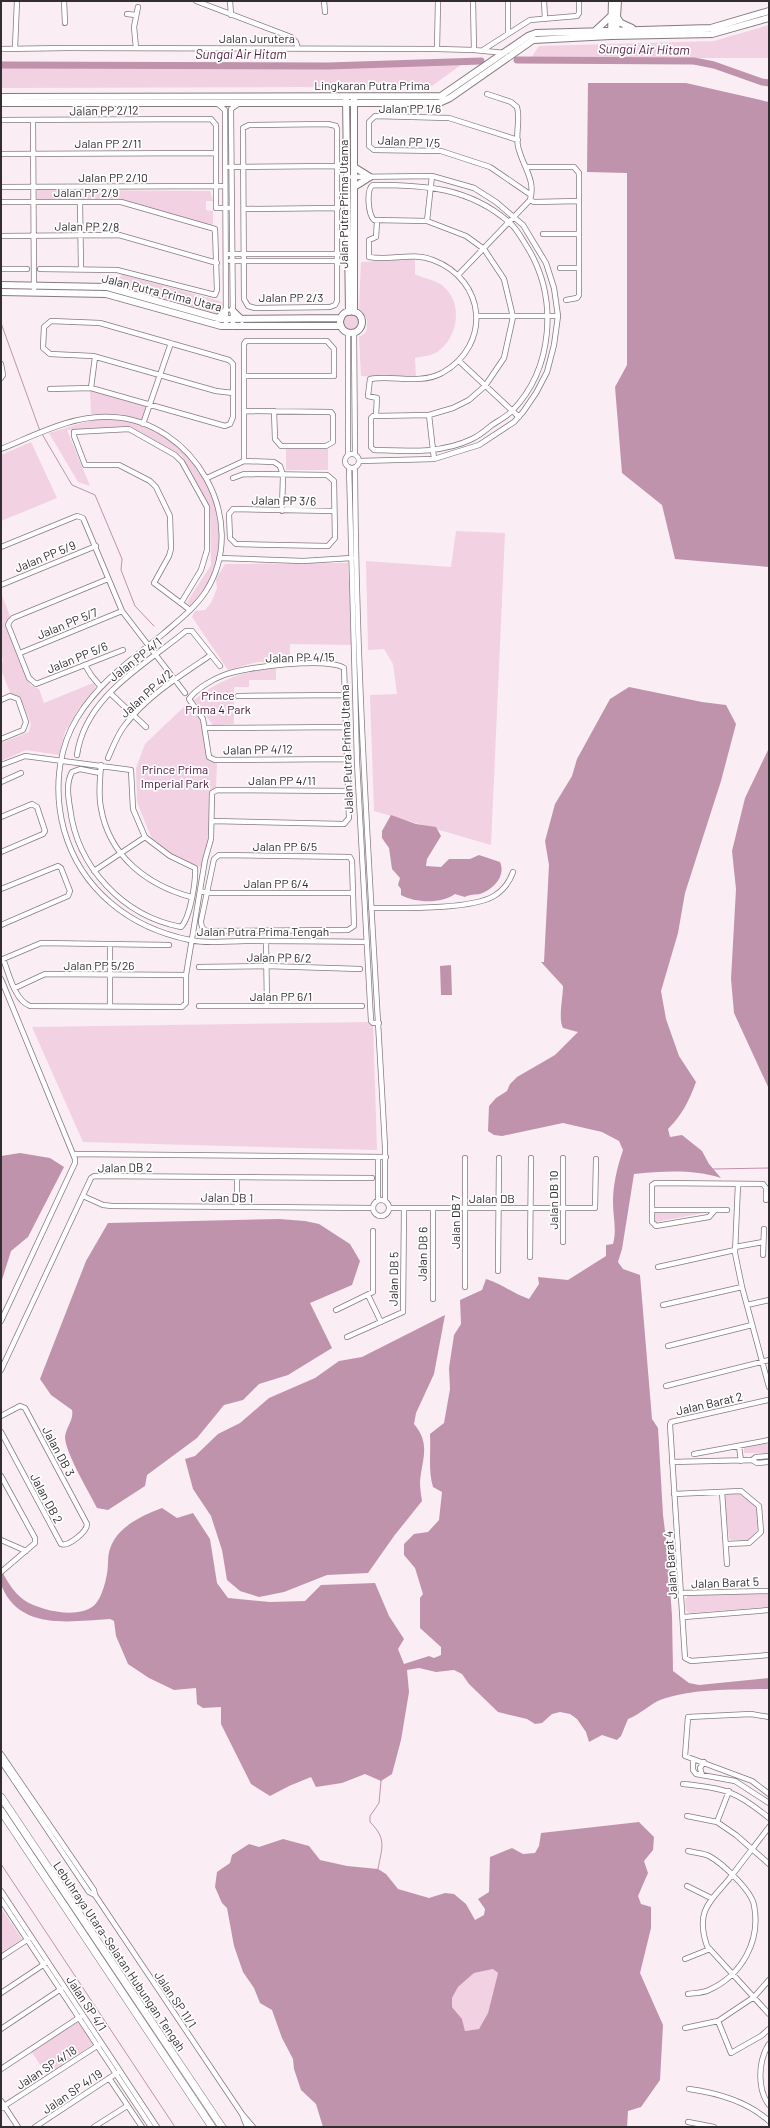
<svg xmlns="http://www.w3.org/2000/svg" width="770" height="2128" viewBox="0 0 770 2128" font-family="Barlow,sans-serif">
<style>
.green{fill:#f2d1e3}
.water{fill:#c093ad;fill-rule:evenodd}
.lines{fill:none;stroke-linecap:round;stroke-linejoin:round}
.stream{stroke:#c093ad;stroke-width:1}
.river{stroke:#c093ad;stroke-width:7}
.minor-casing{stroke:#857a80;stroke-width:6}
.major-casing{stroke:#857a80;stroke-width:8}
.highway-casing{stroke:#857a80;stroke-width:8}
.minor{stroke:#fff;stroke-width:4.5}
.major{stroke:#fff;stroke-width:6}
.highway{stroke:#fff;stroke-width:7}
.labels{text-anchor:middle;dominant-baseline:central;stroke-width:3.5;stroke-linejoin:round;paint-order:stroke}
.street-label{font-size:12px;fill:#322d30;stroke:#fefefe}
.park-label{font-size:12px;fill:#471135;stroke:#fefefe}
.water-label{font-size:13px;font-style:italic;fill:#561f43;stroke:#fefefe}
</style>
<rect width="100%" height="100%" fill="#faedf4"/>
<path class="green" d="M769,25V58H531L539,46L714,41Z
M299,63L461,65L429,88L299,87L1,88V65Z
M37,190L210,191L213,201H206V210L213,211V224L211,225L124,200H37Z
M415,259V274C424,279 435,279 443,286C463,303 458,334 441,349C434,356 424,356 415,358L416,378L361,376L359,337L365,333L367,328V319L359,308L361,262Z
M121,274L220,301L225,307L217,316L118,288Z
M343 322a9 9 0 1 1 18 0a9 9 0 1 1-18 0Z
M90,390L147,406L142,420L120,414H91Z
M95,419C119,420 147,421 168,436C214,471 235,538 205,590C201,596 195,602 191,607L187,602L211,565L210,506L181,455L130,426L67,430L90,486L78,482L49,433Z
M31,442L57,498L1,521V455Z
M286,449H328V470H286Z
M456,531L505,533L491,845L374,811L370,695L397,694L393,664L384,649L368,650L366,561L451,567Z
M348,563L352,645L290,644V662H257L228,670L192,617L195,611L205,610L211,603L217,588L216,579L225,564Z
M1,593L10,616L6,623L30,685L39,689L44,703L93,683L96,687L78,710L65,732L59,755L26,750L1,761V743L29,732L31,724L21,700L11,695L1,670L3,659L1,654Z
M276,668V680H249V687H234V724L213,725L194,700C221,678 242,672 276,668Z
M189,702C193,707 200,714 202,720C208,735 199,754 217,762L216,790L210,794V833L203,868L173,856L151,837L137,802L136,768L145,744Z
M373,1022L377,1150L83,1142L32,1027Z
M656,1212L703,1213L656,1222L654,1220L653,1215Z
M764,1443L769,1445V1453H744V1447Z
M740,1493L757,1508L759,1528L749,1540H731L729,1538L724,1497L727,1494Z
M767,1592L769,1594L768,1607L690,1613L686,1611L685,1599L689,1595Z
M1,1908L22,1939L1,1953Z
M493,1969L498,1973L488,2013L479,2029L465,2031L462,2019L452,2007V1998L458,1987L474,1973Z
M77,2021L93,2044L47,2075L31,2051Z"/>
<path class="water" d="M588,83H686L769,102V567L675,559L662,505L622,473L615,387L627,365V173L587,172Z
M629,687L702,702L726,705L736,724L721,781L685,893L678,933L661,991L666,1019L679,1056L696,1082C689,1101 682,1115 668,1129L670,1137L682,1135L702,1151L709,1164L721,1178C694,1169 662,1171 634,1174L622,1249L618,1262L623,1269L640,1275L652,1419L658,1428L663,1515L667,1547L672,1616L673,1671L689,1683L699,1685L769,1678V1689C734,1690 694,1688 660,1700C650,1704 641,1714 628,1719L621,1736L617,1740L602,1735L589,1742L586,1732L577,1719L570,1714L560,1712L552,1714L542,1723L535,1724L527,1719L498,1712L469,1684L462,1674L454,1670L436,1672L419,1668L407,1670L409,1692L401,1740L392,1774L381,1781L365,1774L342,1783L316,1787L311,1777L289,1786L270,1796L251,1784L221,1724V1707L203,1708L197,1704L196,1688L174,1690L149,1678L128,1664L116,1636L114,1621L110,1619C71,1621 21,1631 2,1587C0,1583 1,1574 1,1569C6,1580 14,1593 24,1600C40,1611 84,1621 97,1602C104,1592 108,1574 108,1562C108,1531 138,1517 162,1508L177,1518L193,1513L210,1539L217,1583L228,1598L270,1602L305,1601L321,1585L375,1583L389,1616L404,1639L398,1649L404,1664L429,1656L434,1658L441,1655V1647L420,1628V1598L423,1594L415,1568L404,1555V1544L414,1534L428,1532L439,1520L442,1492L433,1487C428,1470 431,1452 430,1434L444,1423L450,1389L449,1368L454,1335L461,1324L460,1300L482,1290L486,1279C502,1284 514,1294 529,1299L539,1284L538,1277L568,1280L606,1256V1245L613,1244C617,1230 613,1217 613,1203C613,1184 617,1168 623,1150L619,1141L602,1132L563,1123L502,1136L494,1135L488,1131L489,1106L496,1098L507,1091L510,1084L517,1077L555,1055L578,1032L563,1028C558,1019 563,998 563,986L541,962H544L549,865L545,841L555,804L572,776L577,759L610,699Z
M769,748V1089L734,1013L731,979L736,889L732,851L745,798Z
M391,815L416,824L436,827L441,836L427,859L426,866L441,867L449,859H470L479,855L500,862C506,876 494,889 480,894C475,895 470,894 465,897L455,894C441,904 416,903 401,895V889L398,885L400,878L392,869L389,848L382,838V831Z
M451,965L452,995H441L440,966Z
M20,1153L50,1158L64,1167L28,1237L11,1251L1,1283V1156Z
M279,1219L305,1221L319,1224L350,1244L360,1261L352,1285L310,1303L332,1348L288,1375L259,1384L243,1400L224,1405L197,1438L147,1475L145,1486L108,1510L97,1508C89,1492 65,1452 65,1437C66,1427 74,1420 72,1410L51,1395L40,1379L86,1261L108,1223Z
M445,1315L434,1374L416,1413L414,1424C431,1444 422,1459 420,1482C420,1488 421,1495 422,1501L394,1536L368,1573L327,1575L284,1592L259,1597L240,1591L227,1580L222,1550L211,1516L193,1489L185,1459L195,1456L218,1434L240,1423L269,1398L315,1378L339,1361L362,1357Z
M639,1822L654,1837L653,1850L644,1861L648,1873L638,1896L641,1904L651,1907V1928L640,1973L663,2025L660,2080L641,2107L628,2111L627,2127H323L316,2104L301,2090L294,2069L293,2059L282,2038L272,2010L260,2003L254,1988L243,1972L234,1946L227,1908L222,1903L215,1887L217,1872L230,1863L232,1855L249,1844L259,1847L283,1839L309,1846L320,1860L347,1866L378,1869L386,1874L398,1889L429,1898L445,1893L454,1894L466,1904L475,1920L484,1915L485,1909L478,1899L489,1892L490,1857L512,1848L523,1854L535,1853L539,1846L541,1833ZM493,1969L498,1973L488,2013L479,2029L465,2031L462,2019L452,2007V1998L458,1987L474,1973Z"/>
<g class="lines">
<path class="stream" d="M1,323L40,431
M42,434L72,485L95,495L122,559L121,570L135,606L154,626
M713,1169L769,1168
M1,1864L175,2127
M378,1869C382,1847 387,1839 370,1822V1816L379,1803L381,1781"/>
<path class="river" d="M517,60L694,61L714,65L762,82L769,83
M1,65L328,66L481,61"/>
<g class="minor-casing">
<path id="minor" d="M64,1L65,23
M196,1L291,37L296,42L298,49
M230,1L231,15
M324,1L325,12
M473,1L474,50
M544,1L545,19
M127,14L136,15
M508,33V1
M15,48L17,1
M136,48L134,27L138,7
M1,49L68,48L437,49L474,50L505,53
M437,49L438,1
M483,50L530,20L577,16L579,13V1
M218,104L225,110L226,326
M1,120L211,119L216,125V208H231
M33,120L34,289
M328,124L336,126L337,129V301L335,305L330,307L255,308L248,306L244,299L243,128L249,125Z
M518,140L449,118L375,116L369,122V146L374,150L441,151L490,167L531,195
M1,154L216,153
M229,167L337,166
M527,167H574L579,173V295L577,298L566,300
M352,177L432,176L474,188L496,202L523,225L546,263L554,288L558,316L554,345L547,372L536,393L523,412L514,422L479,445L434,459L359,461
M373,185C425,185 469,187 510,223C518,230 523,241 529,250C558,300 553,369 512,411C506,417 498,421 492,425C486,430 479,436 472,439C441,454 407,451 374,450L371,447V418L373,416L429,415L453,408L469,400L485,386L504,358L513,317L504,279L484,249L466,236L427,221L374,220C368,214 366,189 373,185Z
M1,187L225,186
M530,200L534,202L579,201
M1,202H121L215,229L217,290L215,295L117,270L40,269
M80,202L81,269
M244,209L338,208
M427,221L432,176
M543,234H579
M1,236L119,235L217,263
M229,254H348
M230,261H349
M560,268H579
M1,269H27
M459,274L530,200C536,181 524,168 519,150C514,137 521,121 517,107L511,102L487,94
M477,316H558
M51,321L100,323L229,360L233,364V393L216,391L93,356L50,354L43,348L44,327Z
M233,327L231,112V109L238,104
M348,333V455
M354,333L355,454
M459,361L519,417
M1,364L3,375L1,378
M91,388L95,357
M50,389L91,388L225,426L230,424L233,417V393
M244,411L331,412L333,415V442L326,446H281L275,439L274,411
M376,415L377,398L368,396L370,379C394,375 419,385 442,373C492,345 486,280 433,260C412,252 391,261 369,257V240L376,237L377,222
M429,415L434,459
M143,424L171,343
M1,449C36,435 72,415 111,417C193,420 251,520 206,591C195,608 178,621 163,634C131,660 99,682 77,718C57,751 54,793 64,830C81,890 130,928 190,940C207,944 227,941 245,941C285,941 326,941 366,942
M345 461a7 7 0 1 1 14 0a7 7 0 1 1-14 0Z
M244,461L274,462L280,466L283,475L282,511
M349,467L357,762L371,1021L373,1023H379
M355,467C356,694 373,921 385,1147V1201
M207,478L244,461C244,422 244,383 244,344L246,341H327L334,349V376H244
M233,478L244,474L327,475L334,481L335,538L328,546L236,544L230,538L229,514L233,509L334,511
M1,547L77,516L83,518L122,611L185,693
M219,558L303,561L352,558
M108,579L13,618L10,621L8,625L29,678L36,684L123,650
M1,585L96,546
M181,603L201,570L207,550V507L182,462L175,455L129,429L74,432V436L85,465H119L150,481L156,487L170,516L171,549L169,556L154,583L190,610
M20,653L122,611
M85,665L91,675L100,686
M110,693L146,727
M238,696L345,695
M1,700L10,696L18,699L26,722L23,730L1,739
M205,728L346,727
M77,755C85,696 145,665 186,631H192L220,666
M108,758C113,747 117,735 125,725C147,696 181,675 211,655
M1,765L25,756L131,770L133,809L145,837L170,856L195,868C196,882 190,918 181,927C123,916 77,867 70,808C68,796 66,783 72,772L80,769L100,773
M101,765C100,779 98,794 101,808C109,856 147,885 191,897
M1,782L21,773
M1,817L32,804L37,807L45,831L43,834L1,852
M212,821L344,824L349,818L344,668C326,657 245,667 224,675C213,679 196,689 189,699L203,719L209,757L215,760L347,759
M219,855L350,857L352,861L354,926L348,930L207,931C202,929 201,926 201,921L214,859Z
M94,871L145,837
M1,889L58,866L61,868L70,891L68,896L1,925
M200,891L208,893H353
M371,908C401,908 470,910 494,896C503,891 510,881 513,872
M266,941L267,1006
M169,945L41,943L3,959C9,973 14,1000 30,1006L182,1007L186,1003V975L205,860L211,839L212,793L217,790L348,791
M199,967L266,966L360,969
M1,979L75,1159V1163L1,1321
M15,988L45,974L186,975
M199,1006H362
M110,1007V944
M73,1154L386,1157
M378,1157V1200
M237,1177V1207
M738,1184L735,1253L742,1287L769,1387
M83,1196L103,1205L112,1206L373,1208
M373 1208a8 8 0 1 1 16 0a8 8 0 1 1-16 0Z
M389,1208H595L596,1159
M652,1210H727
M715,1210L709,1217L656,1226L652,1222V1185L655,1183L763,1184L766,1188V1200
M563,1242V1158
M735,1247L763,1242
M763,1255L764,1229
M530,1257L531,1158
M658,1267L735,1250
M498,1271L499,1158
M465,1287V1158
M368,1295L381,1322
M433,1299V1208
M663,1305L742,1287
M747,1305L769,1300
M336,1310L373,1292V1231
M347,1337L403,1312L404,1208
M668,1346L752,1325
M1,1370L91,1178L94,1176L372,1178
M666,1386L769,1360
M768,1400L671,1422L670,1425L685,1658L691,1661L769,1655
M1,1416L20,1406L25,1408L87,1524C87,1532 68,1547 61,1544L1,1432
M739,1446L741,1461
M694,1454L769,1440
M752,1460L756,1457L769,1456
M672,1462L752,1460L757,1463L769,1462
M1,1476L35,1538V1543L1,1572
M722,1492L727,1564
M674,1494L741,1491L759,1506L761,1532L749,1543L726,1544
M1,1540L26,1551
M682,1593L769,1591
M684,1617L769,1610
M769,1717L751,1714L688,1717L685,1756L752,1781L769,1794
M1,1754L94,1890L95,1895L242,2114
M693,1760V1770L696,1774L735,1781L769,1803
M1,1761L89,1892L95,1895
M702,1775L700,1768L704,1762
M683,1784C725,1788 736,1791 769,1818
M687,1816L717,1822L736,1835L769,1864
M717,1822L729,1791
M769,1827C757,1843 745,1858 733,1874C713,1900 694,1908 707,1946L769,2014
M688,1851C695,1853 703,1853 709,1856C722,1863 751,1890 754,1905C761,1941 742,1975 709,1990C703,1993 695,1993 688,1994
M687,1886L711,1898
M1,1891L157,2127
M1,1900L151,2127
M1,1957L30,1938
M685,1959L710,1949
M1,1993L46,1963
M718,2021L731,2053L761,2036L769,2029
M685,2028L718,2021L754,1997L769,1980
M1,2029L61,1989
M769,2044C758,2061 757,2089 769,2105
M1,2069L80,2017
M109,2078L142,2127
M689,2089C718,2093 747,2101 769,2121
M1,2101L18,2127
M1,2108L100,2044
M688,2122L714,2127
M35,2127L117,2073
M94,2127L127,2106
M247,2127L242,2114L253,2127"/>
</g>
<g class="major-casing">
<path id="major" d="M616,16L621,23L632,28
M596,30L611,16
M616,33L618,1
M611,34L612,1
M1,97L441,96L528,36L536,33L711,28L769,11
M346,99L349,312
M1,103H439L450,98L533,40L611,36L712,34L769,18
M354,187L370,177L354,167
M1,285L107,287L221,319L341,318
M1,292L106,294L221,326H341
M232,310L242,320
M340 322a11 11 0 1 1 22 0a11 11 0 1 1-22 0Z
M354,312V100
M217,319L226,310"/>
</g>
<g class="highway-casing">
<path id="highway" d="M1,1797L222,2127
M1,1811L212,2127"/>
</g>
<use href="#minor" class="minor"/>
<use href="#major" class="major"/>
<use href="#highway" class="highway"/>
</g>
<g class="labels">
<g class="street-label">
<text x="257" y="38">Jalan Jurutera</text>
<text x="372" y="85">Lingkaran Putra Prima</text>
<text x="410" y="108">Jalan PP 1/6</text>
<text transform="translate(104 110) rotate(-1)">Jalan PP 2/12</text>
<text transform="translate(409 141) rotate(3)">Jalan PP 1/5</text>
<text x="108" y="143">Jalan PP 2/11</text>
<text x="113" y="177">Jalan PP 2/10</text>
<text x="86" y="192">Jalan PP 2/9</text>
<text transform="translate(343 204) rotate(-90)">Jalan Putra Prima Utama</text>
<text transform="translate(87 226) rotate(1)">Jalan PP 2/8</text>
<text transform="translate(162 292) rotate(14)">Jalan Putra Prima Utara</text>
<text x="291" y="297">Jalan PP 2/3</text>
<text transform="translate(284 500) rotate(1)">Jalan PP 3/6</text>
<text transform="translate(45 556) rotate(-22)">Jalan PP 5/9</text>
<text transform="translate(67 623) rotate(-22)">Jalan PP 5/7</text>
<text transform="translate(77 657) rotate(-22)">Jalan PP 5/6</text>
<text transform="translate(300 657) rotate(-1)">Jalan PP 4/15</text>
<text transform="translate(135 659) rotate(-38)">Jalan PP 4/1</text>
<text transform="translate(146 693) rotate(-42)">Jalan PP 4/2</text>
<text transform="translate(258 749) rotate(-1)">Jalan PP 4/12</text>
<text transform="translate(346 749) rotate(-92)">Jalan Putra Prima Utama</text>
<text x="282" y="780">Jalan PP 4/11</text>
<text x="285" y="846">Jalan PP 6/5</text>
<text x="276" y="883">Jalan PP 6/4</text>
<text x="263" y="931">Jalan Putra Prima Tengah</text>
<text transform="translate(279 957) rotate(1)">Jalan PP 6/2</text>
<text x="99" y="965">Jalan PP 5/26</text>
<text x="281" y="996">Jalan PP 6/1</text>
<text transform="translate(125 1167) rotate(-1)">Jalan DB 2</text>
<text transform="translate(227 1197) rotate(1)">Jalan DB 1</text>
<text x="492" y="1198">Jalan DB</text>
<text transform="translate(553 1200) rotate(-90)">Jalan DB 10</text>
<text transform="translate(455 1222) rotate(-90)">Jalan DB 7</text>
<text transform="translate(422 1254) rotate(-89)">Jalan DB 6</text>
<text transform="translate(393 1279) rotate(-89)">Jalan DB 5</text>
<text transform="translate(709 1403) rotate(-13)">Jalan Barat 2</text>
<text transform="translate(59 1451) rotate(62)">Jalan DB 3</text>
<text transform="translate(47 1498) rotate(62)">Jalan DB 2</text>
<text transform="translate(670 1565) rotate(-94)">Jalan Barat 4</text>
<text transform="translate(725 1582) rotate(-2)">Jalan Barat 5</text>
<text transform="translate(120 1956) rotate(56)">Lebuhraya Utara–Selatan Hubungan Tengah</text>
<text transform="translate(176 1999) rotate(56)">Jalan SP 11/1</text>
<text transform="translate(87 2003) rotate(57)">Jalan SP 4/1</text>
<text transform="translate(46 2067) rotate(-33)">Jalan SP 4/18</text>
<text transform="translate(72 2091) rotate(-34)">Jalan SP 4/19</text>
</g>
<g class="park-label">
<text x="218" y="695">Prince<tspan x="218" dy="14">Prima 4 Park</tspan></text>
<text x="175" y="769">Prince Prima<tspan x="175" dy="14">Imperial Park</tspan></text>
</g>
<g class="water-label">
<text transform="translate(644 49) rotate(1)">Sungai Air Hitam</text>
<text x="241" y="54">Sungai Air Hitam</text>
</g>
</g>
<rect width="770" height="2128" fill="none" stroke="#322d30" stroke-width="4"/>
</svg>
